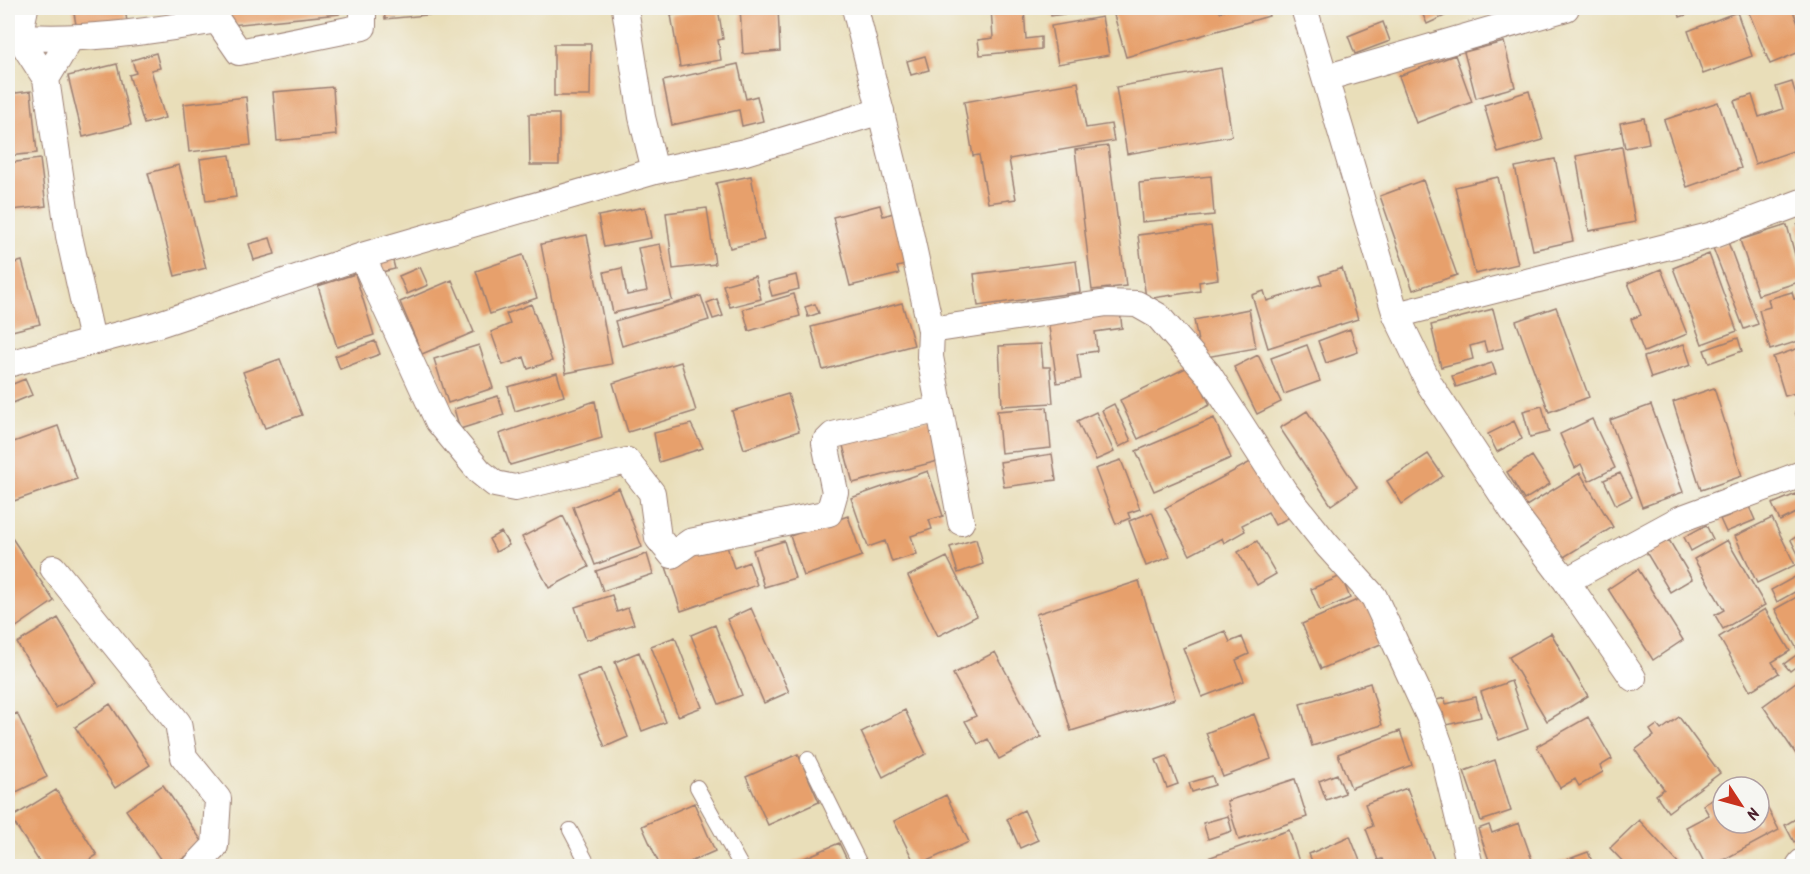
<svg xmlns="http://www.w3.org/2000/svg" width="1810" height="874" viewBox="0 0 1810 874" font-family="Kalam,sans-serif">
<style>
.building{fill:#e7a06c}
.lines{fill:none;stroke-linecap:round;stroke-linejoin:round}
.service-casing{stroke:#9a7e72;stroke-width:16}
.minor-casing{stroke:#9a7e72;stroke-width:28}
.service{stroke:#fff;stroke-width:14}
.minor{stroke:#fff;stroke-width:26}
</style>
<rect width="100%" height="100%" fill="#f6f6f2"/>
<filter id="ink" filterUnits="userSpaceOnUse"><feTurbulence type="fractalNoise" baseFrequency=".0167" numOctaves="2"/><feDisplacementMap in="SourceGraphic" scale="12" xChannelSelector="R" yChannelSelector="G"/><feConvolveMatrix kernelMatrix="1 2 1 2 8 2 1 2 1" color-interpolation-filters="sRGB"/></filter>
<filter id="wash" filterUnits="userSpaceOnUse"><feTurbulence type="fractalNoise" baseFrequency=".008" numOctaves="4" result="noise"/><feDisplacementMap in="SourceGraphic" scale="24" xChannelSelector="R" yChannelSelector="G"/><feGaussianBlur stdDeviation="1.35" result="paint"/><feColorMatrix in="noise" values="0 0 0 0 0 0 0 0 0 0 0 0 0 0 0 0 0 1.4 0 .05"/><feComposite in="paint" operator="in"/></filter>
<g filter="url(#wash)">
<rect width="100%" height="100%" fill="#e9deb9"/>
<g id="blocks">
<path class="building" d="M73,8H125L127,22L77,30Z
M229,8H339V14L231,25Z
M384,8H458V12L385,19Z
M718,8L723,39L718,40L721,60L680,67L671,15Z
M740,8H778L780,51L743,54Z
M991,8H1024L1026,39L1041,37V49L980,55L978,40L993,38Z
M1050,8H1097V9L1051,16Z
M1112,8H1218L1220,12L1231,8H1267L1269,16L1126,57Z
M1420,8H1462L1427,24Z
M1678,8H1694L1695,12L1680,17Z
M1747,8H1792L1802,34V51L1770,64Z
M1737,12L1752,56L1703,74L1688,31Z
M1102,17L1109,55L1058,64L1051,26Z
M1383,22L1390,41L1355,54L1348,36Z
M1504,42L1515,87L1476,98L1464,52Z
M554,44H591L590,96H554Z
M156,53L160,68L151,70L165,118L144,124L129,75L136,73L132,60Z
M1455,55L1472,102L1416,123L1399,76Z
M925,56L929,70L911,75L907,61Z
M117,64L131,125L83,137L68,76Z
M738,64L746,99L757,96L763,121L742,126L739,110L672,125L663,81Z
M1221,68L1232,136L1127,154L1116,87Z
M1078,82L1086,128L1111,124L1114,141L1009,159L1016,199L988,203L979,155L973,156L964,102Z
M1792,82L1802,115V148L1755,164L1734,101L1752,95L1759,117L1783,109L1776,87Z
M333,87L336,135L277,141L273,92Z
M31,91L37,153L8,156V94Z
M1529,91L1543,140L1498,153L1484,105Z
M246,97L251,145L189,152L184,104Z
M1718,102L1741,168L1687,187L1664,120Z
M529,114H559V165H530Z
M1644,118L1649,143L1625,148L1620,123Z
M1108,146L1126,286L1092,290L1075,150Z
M1622,147L1635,222L1589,231L1576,156Z
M230,155L236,197L206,201L200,159Z
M40,159L46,206L12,210L8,163Z
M1555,159L1573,241L1533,250L1515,167Z
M179,165L206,268L175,276L148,173Z
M751,176L764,240L730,248L716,183Z
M1211,176L1214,215L1142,222L1139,183Z
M1498,177L1518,264L1475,274L1455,187Z
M1423,180L1457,275L1413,290L1380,196Z
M880,205L883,216L897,212L910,264L897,267L899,274L850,286L833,217Z
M645,207L651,238L604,247L598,216Z
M707,208L715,264L673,269L666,213Z
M12,221L14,239H8V222Z
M1802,223V238L1797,225Z
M1787,225L1802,281L1758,295L1740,240Z
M1211,226L1218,279L1199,282L1200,291L1146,299L1138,235Z
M587,235L612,364L566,373L541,244Z
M270,238L275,254L254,260L249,244Z
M1728,242L1758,324L1744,329L1713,248Z
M660,244L672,300L613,313L604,272L622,268L627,295L647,291L638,248Z
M1709,254L1737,331L1702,344L1673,268Z
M523,255L537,298L490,314L476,271Z
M392,257L395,269L377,273L375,261Z
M22,261L40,324L8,332V265Z
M1076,261L1080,292L978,306L974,274Z
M420,267L428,285L407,294L399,276Z
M1342,268L1358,319L1268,348L1252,295L1264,291L1267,301L1322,284L1319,276Z
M1661,269L1687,334L1644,352L1631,319L1641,315L1628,283Z
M355,274L374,335L337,347L318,286Z
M796,275L799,289L772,296L768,282Z
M755,276L761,299L730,307L723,285Z
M452,280L474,332L422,354L400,302Z
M1792,292L1794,299L1802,297V340L1770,350L1759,310L1770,307L1768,299Z
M794,294L800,316L749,331L743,309Z
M701,296L709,320L622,346L615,321Z
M717,299L723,316L713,319L707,303Z
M902,303L914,345L823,370L811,327Z
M531,304L552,361L528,369L524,357L503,365L491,332L510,324L506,314Z
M815,304L819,313L808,317L805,307Z
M1556,307L1589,397L1549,412L1516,321Z
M1249,309L1256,348L1201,358L1194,320Z
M1493,309L1503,348L1487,352L1484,342L1470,346L1473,359L1441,367L1431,325Z
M1120,310L1122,328L1095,332L1097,351L1077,354L1081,379L1057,383L1048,320Z
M1350,329L1358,352L1326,363L1318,341Z
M1738,338L1742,351L1709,363L1704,350Z
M375,341L380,354L340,369L335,356Z
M1041,344L1043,367H1050L1053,403L1002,406L999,346Z
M1684,344L1691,365L1651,378L1644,357Z
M479,345L493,388L448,403L434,359Z
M1307,345L1320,381L1284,394L1271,358Z
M1802,347V391L1785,396L1773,357Z
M1258,355L1281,402L1257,414L1234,367Z
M280,359L302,415L265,428L243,372Z
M681,362L696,411L628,432L613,383Z
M1492,363L1496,374L1456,387L1452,376Z
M1192,365L1210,405L1138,439L1120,400Z
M557,373L564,396L515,411L508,387Z
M25,379L32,395L8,405V386Z
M1714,388L1742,476L1701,490L1673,402Z
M788,394L799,431L744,449L732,411Z
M498,396L504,415L460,429L454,409Z
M595,401L602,438L510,465L499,434Z
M1114,404L1131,441L1119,447L1102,410Z
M1651,405L1683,492L1642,507L1610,420Z
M1542,406L1549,432L1530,437L1523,411Z
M1047,407L1051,448L1001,453L997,411Z
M1802,409V431L1795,412Z
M1307,411L1357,487L1331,505L1280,428Z
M1096,412L1114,452L1096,460L1077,421Z
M1214,418L1231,458L1154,491L1136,451Z
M932,419L942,460L853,483L842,442Z
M1592,419L1615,468L1589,481L1581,464L1575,468L1560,434Z
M1514,421L1522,439L1497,452L1488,434Z
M691,424L703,448L659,462L654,433Z
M58,426L77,479L11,502L8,493V444Z
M1052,454L1056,480L1004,487L1000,462Z
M1428,454L1443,476L1402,504L1387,481Z
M1532,456L1550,484L1524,500L1507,472Z
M1256,459L1288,518L1275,525L1268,512L1242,525L1245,531L1224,543L1222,538L1190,555L1165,508Z
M1121,460L1140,509L1128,513L1130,518L1116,524L1095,469Z
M928,471L943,516L929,520L932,529L911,536L917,554L892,562L885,541L868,547L851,498Z
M1580,473L1613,527L1559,560L1526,506Z
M1620,473L1632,497L1616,505L1604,480Z
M619,488L642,547L595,565L573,507Z
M1796,494L1802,510L1780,521L1772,504Z
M1747,502L1755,520L1726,532L1720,519L1731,515L1729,510Z
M1152,512L1170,557L1146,566L1129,521Z
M563,516L589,567L549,588L522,537Z
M848,516L862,556L804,576L790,536Z
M1772,518L1795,565L1757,583L1735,536Z
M1706,525L1713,539L1691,551L1684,537Z
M8,532L54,601L9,632L8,630Z
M501,532L509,545L496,552L489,539Z
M1802,533V562L1791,540Z
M976,539L983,564L958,573L950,547Z
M725,540L734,568L749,562L757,585L681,611L664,561Z
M1669,540L1692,579L1670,592L1646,552Z
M1727,540L1765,605L1723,629L1715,615L1724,610L1694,559Z
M784,541L795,578L764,587L753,550Z
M1257,541L1276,574L1257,585L1238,552Z
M647,554L653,574L603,591L596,571Z
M947,557L977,616L938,636L908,576Z
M1638,569L1683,640L1653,660L1608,589Z
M1802,573V588L1777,602L1771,590Z
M1341,576L1350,598L1320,611L1311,589Z
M1139,581L1175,699L1071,731L1036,614Z
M1802,594V646L1797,649L1775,609Z
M612,595L617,612L628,608L634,624L586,640L575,607Z
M1364,597L1383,643L1321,669L1302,624Z
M751,608L789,692L764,703L727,619Z
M1765,609L1790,651L1772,662L1779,673L1750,691L1719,637Z
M58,618L97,683L56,708L17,643Z
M715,625L742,695L719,704L691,635Z
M1225,631L1230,642L1242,637L1249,654L1236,660L1244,681L1202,697L1183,648Z
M1551,633L1588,696L1547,721L1509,657Z
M675,637L702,707L678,716L651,646Z
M1802,651V662L1790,671L1784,664Z
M639,652L666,722L642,731L615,662Z
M995,652L1041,737L999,759L988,739L978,744L965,721L976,716L953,674Z
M601,668L628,737L605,747L577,677Z
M1800,679L1802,682V763L1763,706Z
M1511,681L1528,729L1499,740L1481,692Z
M1370,683L1382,725L1312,746L1300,704Z
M1476,697L1481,717L1446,725L1443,713L1435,715L1432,701L1445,698L1446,704Z
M110,704L150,765L115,788L75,727Z
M905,710L926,754L883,777L861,732Z
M17,713L47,777L8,796V718Z
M1254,714L1271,759L1223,777L1206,733Z
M1588,717L1612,759L1600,766L1603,772L1579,786L1575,779L1560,788L1537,746Z
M1679,717L1720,773L1668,812L1656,795L1664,789L1635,750L1654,736L1650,730L1657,725L1661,730Z
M1400,731L1412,765L1351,788L1338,754Z
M798,754L819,802L768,825L746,777Z
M1167,756L1178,784L1167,788L1156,760Z
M1495,760L1511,811L1481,821L1464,771Z
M1337,774L1345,793L1326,800L1319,781Z
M1212,776L1215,785L1192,792L1189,783Z
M1295,779L1307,817L1239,840L1227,801Z
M163,785L204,844L172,866H165L126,810Z
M1407,788L1436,865L1432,866H1385L1382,859L1378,860L1366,829L1373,826L1365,804Z
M56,790L97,855L80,866H42L11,818Z
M1759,792L1779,830L1712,866H1706L1686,827L1709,815L1703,805L1723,794V823H1759Z
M946,795L969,842L916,866L894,821Z
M694,803L715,851L681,866H660L642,826Z
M1024,810L1038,840L1020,848L1007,819Z
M1802,815V837L1794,842L1785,825Z
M1228,816L1232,831L1208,839L1203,823Z
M1639,820L1681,866H1627L1610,848Z
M1519,823L1532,860L1514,866H1491L1478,829L1489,825L1492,833Z
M1289,830L1300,865L1204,866L1202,860Z
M1350,836L1362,866H1314L1309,854Z
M839,843L850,866H786Z
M1588,852L1594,866H1550Z"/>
</g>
</g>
<g filter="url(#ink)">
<use href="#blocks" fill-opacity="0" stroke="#9a7e72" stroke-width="1.5"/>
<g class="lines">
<g class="service-casing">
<path id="service" d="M808,759L861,866
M697,787L741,866
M570,830L589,866"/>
</g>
<g class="minor-casing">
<path id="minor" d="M25,8L19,37L46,79L69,236L92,340
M625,8L642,117L655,171
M855,8L906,214L931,330L930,357L961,522
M1304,8L1396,315L1430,385L1515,514L1566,581L1633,678
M8,36C79,42 147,32 217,20L239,52L363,27V8
M1325,78L1566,8
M46,79L70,39
M362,256L438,421L480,472L495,484L515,488L627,461L652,493L658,538L672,555L690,542L829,513L835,492L825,443L833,435L940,409
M1396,315L1713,235L1802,202
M931,330L1107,303L1137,304L1158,316L1209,375L1284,491L1327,545L1374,597L1430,718L1444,757L1470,866
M8,364L156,325L362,256L655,171L745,152L881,111
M53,568L178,723L184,757L218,799L215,846L196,866
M1566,581L1680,519L1802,474
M1799,866L1802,862"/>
</g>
<use href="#service" class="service"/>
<use href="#minor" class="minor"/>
</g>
</g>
<rect width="1810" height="874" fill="none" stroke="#f6f6f2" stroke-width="30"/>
<g transform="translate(1741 805) rotate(126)"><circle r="28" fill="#f6f6f2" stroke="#b1a0a2" stroke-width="1.5"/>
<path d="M0-4.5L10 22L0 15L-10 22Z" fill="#c8321e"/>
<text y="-9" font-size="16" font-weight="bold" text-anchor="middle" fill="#4a1f2b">N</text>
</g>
</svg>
